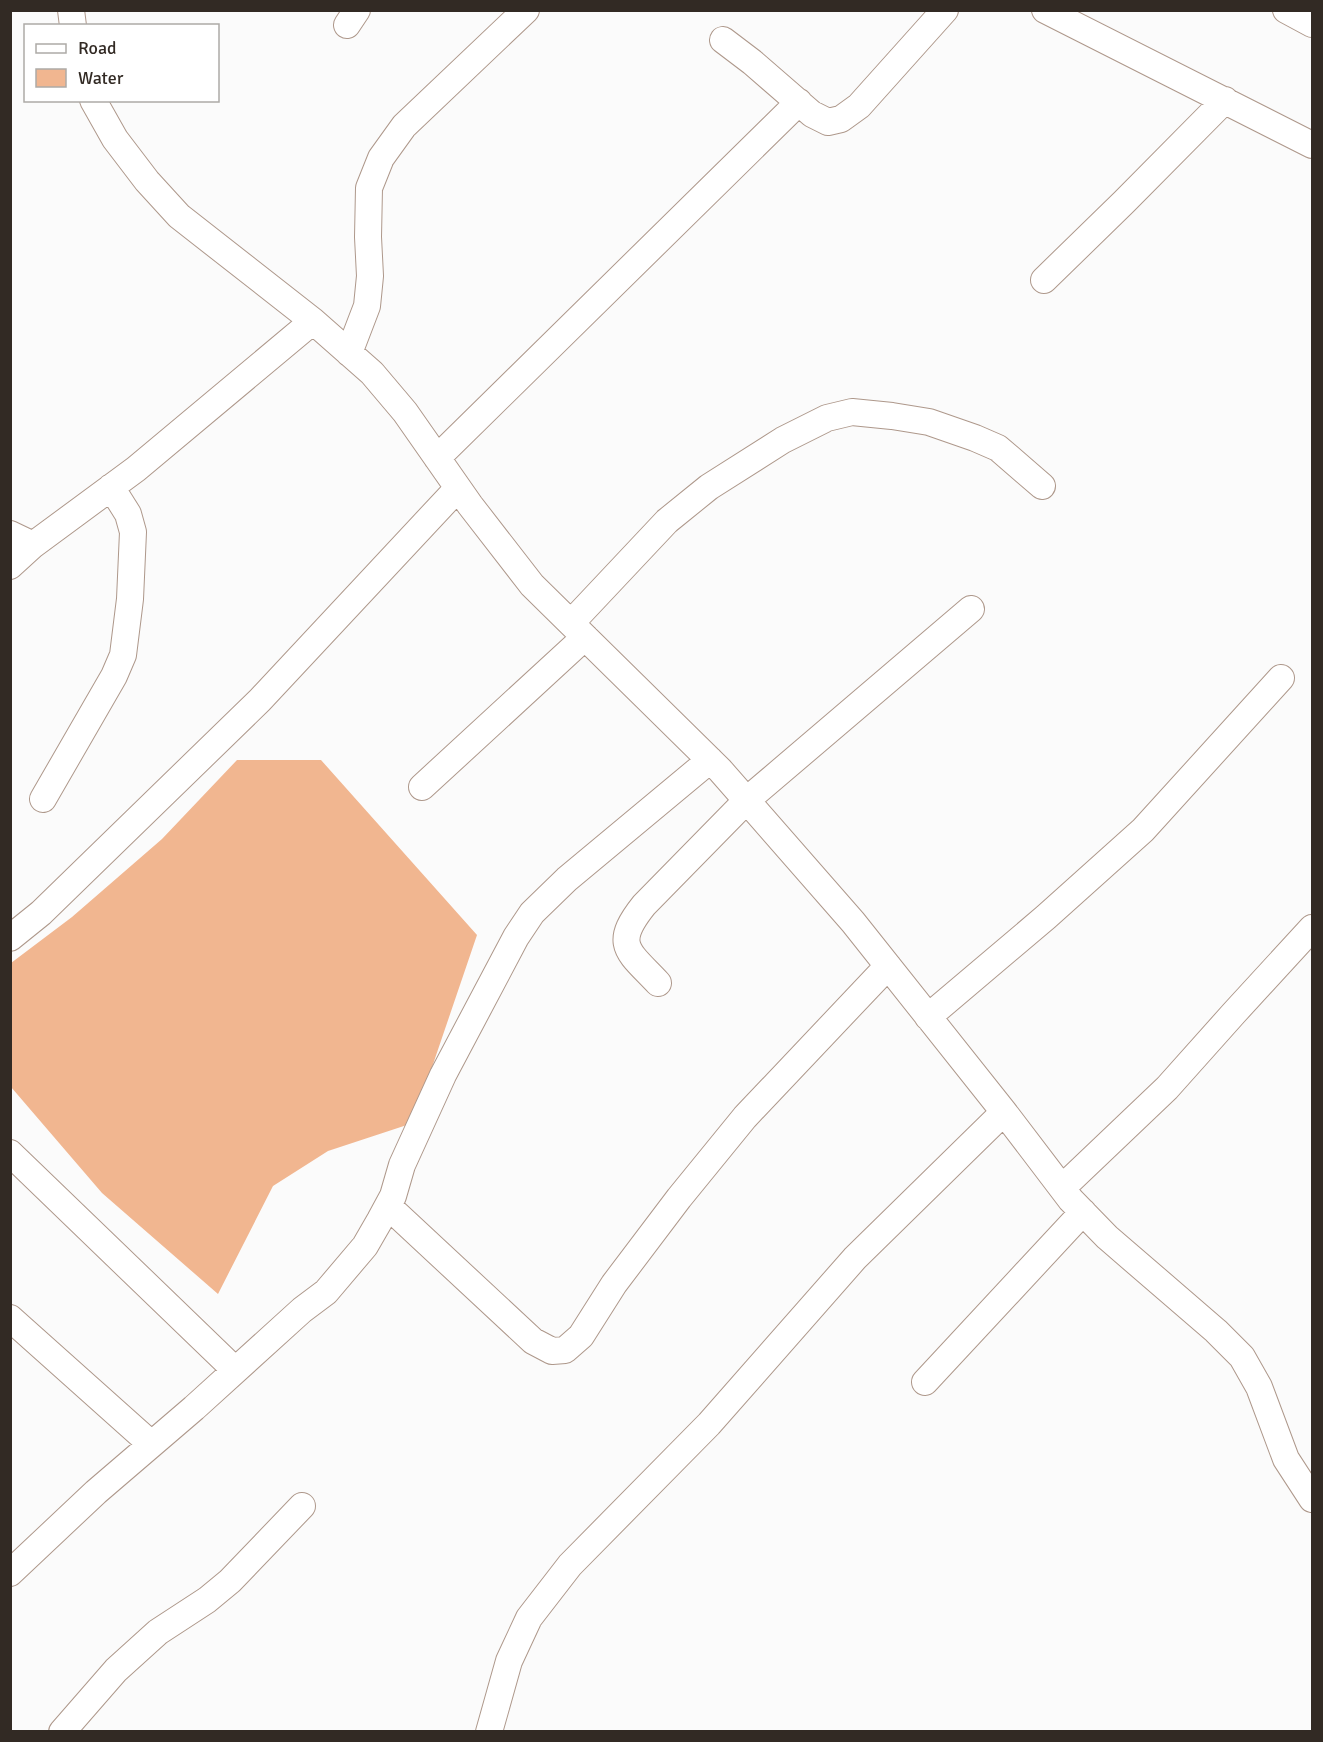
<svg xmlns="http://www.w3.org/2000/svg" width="1323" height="1742" viewBox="0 0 1323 1742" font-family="Signika,sans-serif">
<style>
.water{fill:#f1b690}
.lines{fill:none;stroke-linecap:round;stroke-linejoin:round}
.minor-casing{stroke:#ae988b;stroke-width:28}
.minor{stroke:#fff;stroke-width:26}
</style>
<rect width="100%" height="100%" fill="#fbfbfb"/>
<path class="water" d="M237,760H321L477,935L413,1123L328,1151L273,1186L218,1294L102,1193L11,1087V963L72,917L162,839Z"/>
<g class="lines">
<g class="minor-casing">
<path id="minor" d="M71,10L73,26
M1045,10L1312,145
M1286,10L1312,24
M347,25L357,10
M723,40L752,62L812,114L828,122L841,119L859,106L945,10
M93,100L115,139L147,181L179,216L313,321L372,373L405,412L470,505L532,585L720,770L853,922L1004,1112L855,1258L709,1424L570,1565L529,1618L509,1661L489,1732
M1044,280L1124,202L1225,100
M349,353L367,306L370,276L368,237L369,188L381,158L404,126L526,10
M437,458L799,102
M10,534L33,545
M10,566L33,545L136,469L313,321
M571,623L667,521L709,487L783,440L827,418L852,412L892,416L929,422L975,438L998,448L1042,486
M422,787L585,637
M43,799L114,676L123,655L130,599L133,532L128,514L111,487
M10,938L41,913L260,700L458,488
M658,983C628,951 612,945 644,905L747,800L971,609
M928,1017L1046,917L1143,830L1281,678
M1004,1112L1071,1200L1107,1237L1216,1331L1242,1357L1259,1387L1286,1459L1312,1499
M10,1153L235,1370
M1062,1188L1167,1088L1234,1013L1312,928
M388,1206L533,1341L552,1351L565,1350L581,1336L614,1284L679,1198L745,1117L888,966
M10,1318L151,1444
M925,1382L1083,1212
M10,1573L96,1492L194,1408L302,1310L326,1292L365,1246L380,1220L393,1196L402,1165L443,1075L516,937L532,913L567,879L710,760
M62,1732L116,1670L158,1632L207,1600L230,1581L302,1506"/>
</g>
<use href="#minor" class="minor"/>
</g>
<rect width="1323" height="1742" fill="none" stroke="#322a24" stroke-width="24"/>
<rect x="24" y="24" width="195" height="78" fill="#ffffff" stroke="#adaaa7" stroke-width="1.5"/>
<rect x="36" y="44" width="30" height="9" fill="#ffffff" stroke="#adaaa7" stroke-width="1.5"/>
<text x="78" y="54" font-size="18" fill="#322a24">Road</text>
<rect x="36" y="69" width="30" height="18" fill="#f1b690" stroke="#adaaa7" stroke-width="1.5"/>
<text x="78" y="84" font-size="18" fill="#322a24">Water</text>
</svg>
